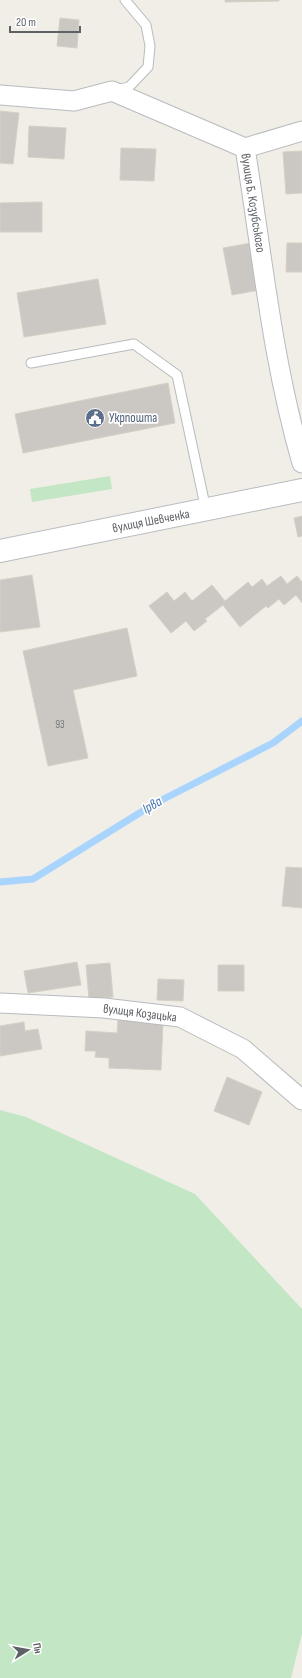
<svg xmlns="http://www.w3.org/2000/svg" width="302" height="1678" viewBox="0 0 302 1678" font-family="'Sofia Sans Condensed',sans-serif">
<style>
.green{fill:#c3e6c5}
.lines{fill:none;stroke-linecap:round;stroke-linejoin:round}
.stream{stroke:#a8d4fe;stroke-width:7}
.building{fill:#cbc8c3;stroke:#d4d0c4}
.service-casing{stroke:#b8bbbf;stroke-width:11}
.minor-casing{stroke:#b8bbbf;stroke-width:21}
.secondary-casing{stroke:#b9bcc1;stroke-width:24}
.service{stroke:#fff;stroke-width:9}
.minor{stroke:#fff;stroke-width:19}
.secondary{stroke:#fff;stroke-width:22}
.labels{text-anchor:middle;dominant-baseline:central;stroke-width:3.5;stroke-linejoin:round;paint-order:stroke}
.number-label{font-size:11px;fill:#797b7d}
.street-label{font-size:13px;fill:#5e6166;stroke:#fff}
.service-label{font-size:13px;fill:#4e5e75;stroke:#fff;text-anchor:start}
.water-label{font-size:14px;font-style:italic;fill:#4473b0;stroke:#fff}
</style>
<rect width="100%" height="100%" fill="#f0eee6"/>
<path class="green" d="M110,476L112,489L32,502L30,489Z
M0,1110L26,1117L195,1194L302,1309V1634L291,1678H0Z"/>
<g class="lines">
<path class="stream" d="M0,882L33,879L154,804L273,743L302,721"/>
</g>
<path class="building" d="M225,0H279V1L225,2Z
M60,18L79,20L77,48L57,46Z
M0,111L19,113L13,164L0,163Z
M29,126L66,128L64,159L28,157Z
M121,148L156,149L154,181L120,180Z
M302,151V193L286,194L283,152Z
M42,202V232H0V203Z
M251,243L260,290L232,295L223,248Z
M287,243H302V272H286Z
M98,279L106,324L24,337L17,293Z
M168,383L175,423L23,453L15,414Z
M302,516V536L298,537L294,518Z
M32,575L40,627L0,632V580Z
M281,576L287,584L297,576L302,582V603L296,595L284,605L279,599L268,608L266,606L240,627L223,605L205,619L207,621L194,631L186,621L171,633L149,606L167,592L174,601L185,592L192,601L212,585L225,601L248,582L252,587L262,579L267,586Z
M127,628L137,676L73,690L88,758L48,766L23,651Z
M286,867L302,868V908L282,906Z
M77,962L81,985L28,993L24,971Z
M110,963L113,997L89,999L86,965Z
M218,965H244V991H218Z
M158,979L184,980L183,1001L157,1000Z
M118,1020L163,1022L161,1070L109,1068V1058L95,1057L96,1051H85L86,1031L117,1033Z
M24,1022L25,1031L38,1029L42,1049L0,1056V1026Z
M227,1077L262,1092L249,1125L214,1111Z"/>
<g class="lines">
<g class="service-casing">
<path id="service" d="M116,90L129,87L148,67L150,46L146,25L125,0
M31,363L134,344L177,375L206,510"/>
</g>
<g class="minor-casing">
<path id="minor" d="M0,95L74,101L112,91L245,148C262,253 272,360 302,463
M245,148L302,131
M0,1003L104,1008L180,1017L243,1049L302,1100"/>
</g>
<g class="secondary-casing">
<path id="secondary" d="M0,551L302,490"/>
</g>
<use href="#service" class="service"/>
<use href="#minor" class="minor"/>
<use href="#secondary" class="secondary"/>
</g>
<defs>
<g id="civic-disc" transform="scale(1)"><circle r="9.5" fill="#5c6f8a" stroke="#fff"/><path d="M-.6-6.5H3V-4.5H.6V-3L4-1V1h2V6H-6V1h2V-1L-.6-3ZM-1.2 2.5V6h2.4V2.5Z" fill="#fff"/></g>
</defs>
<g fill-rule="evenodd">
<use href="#civic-disc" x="95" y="418"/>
</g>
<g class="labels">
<g class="number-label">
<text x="60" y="724">93</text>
</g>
<g class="street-label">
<text transform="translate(253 203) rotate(81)">вулиця Б. Козубського</text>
<text transform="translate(151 521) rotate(-11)">вулиця Шевченка</text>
<text transform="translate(140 1013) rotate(7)">вулиця Козацька</text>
</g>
<g class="service-label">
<text x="109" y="418">Укрпошта</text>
</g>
<g class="water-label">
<text transform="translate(152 805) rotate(-30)">Ірва</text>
</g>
</g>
<g transform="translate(28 1650) rotate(79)" stroke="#ffffff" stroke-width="3" paint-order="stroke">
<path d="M0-3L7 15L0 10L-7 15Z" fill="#5e6166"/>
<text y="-6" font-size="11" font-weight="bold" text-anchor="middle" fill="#5e6166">Пн</text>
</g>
<path d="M10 26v6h70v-6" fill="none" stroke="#5e6166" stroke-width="2"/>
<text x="16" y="26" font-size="12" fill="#5e6166" stroke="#ffffff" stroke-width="3" paint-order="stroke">20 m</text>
</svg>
